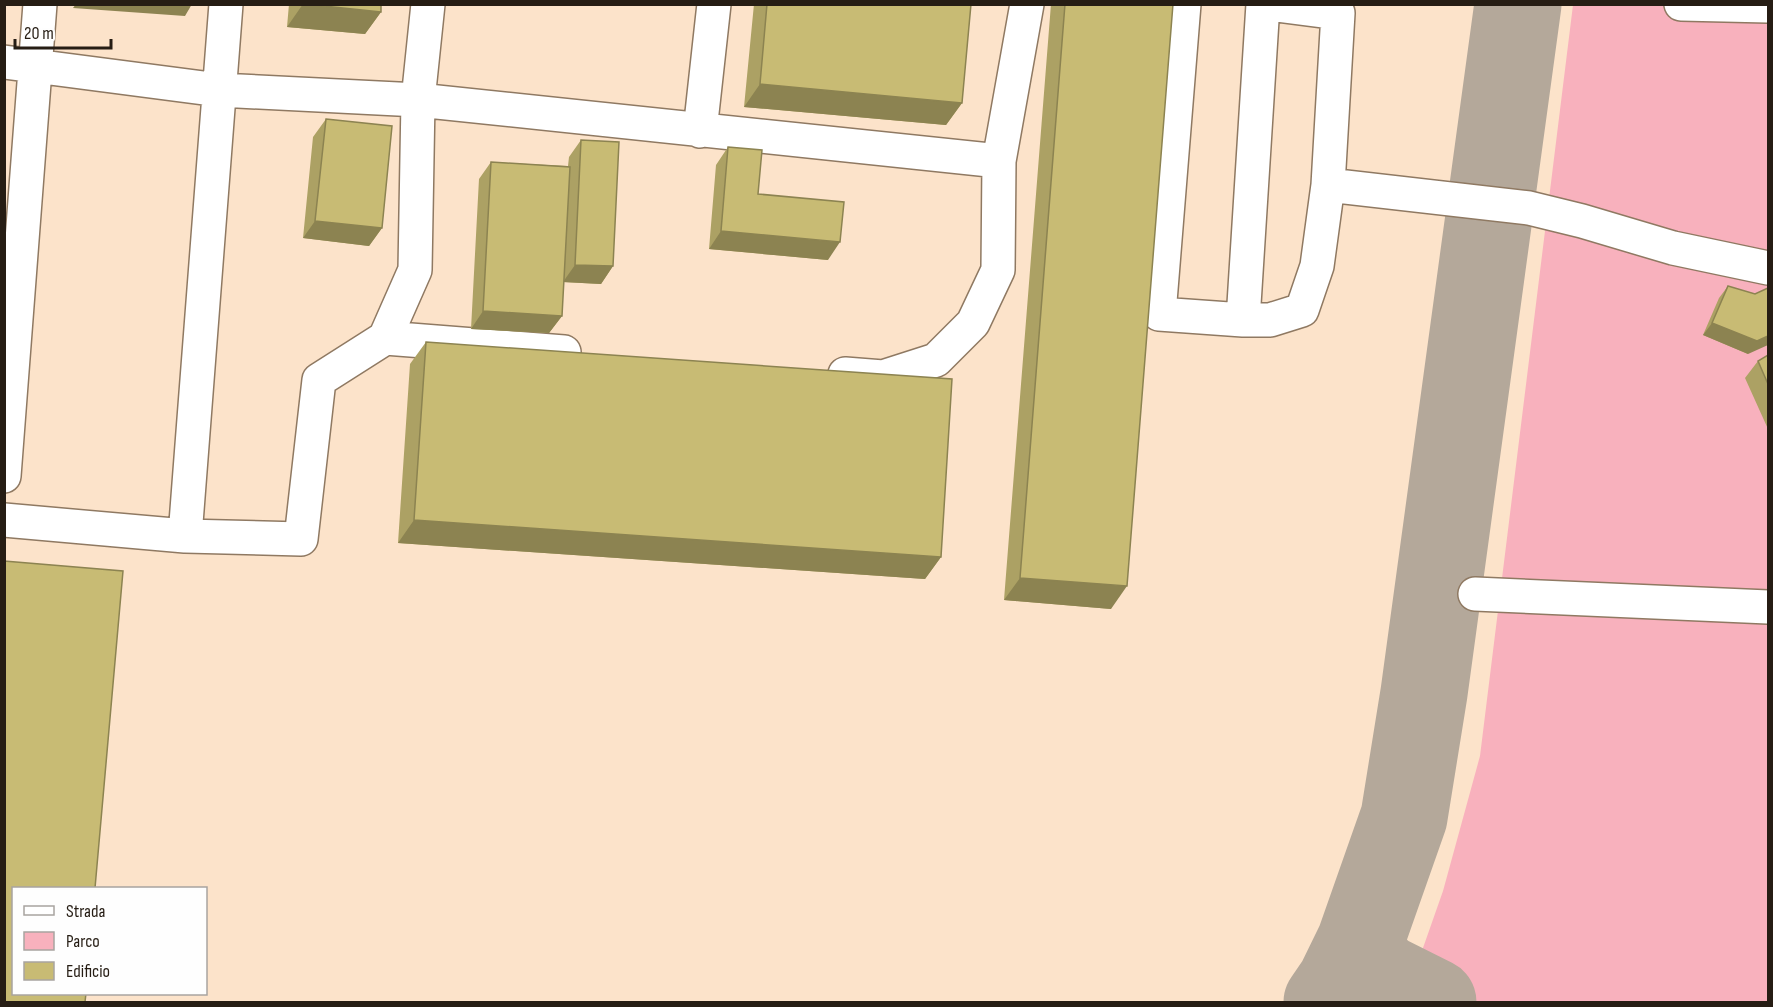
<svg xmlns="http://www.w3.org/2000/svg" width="1773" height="1007" viewBox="0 0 1773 1007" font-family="'Sofia Sans Condensed',sans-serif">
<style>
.built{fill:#fce3ca;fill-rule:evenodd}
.green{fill:#f8b1bd}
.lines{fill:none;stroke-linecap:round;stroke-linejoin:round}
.taxiway{stroke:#b4a89a;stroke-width:87}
.minor-casing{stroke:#8f7962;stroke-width:36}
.minor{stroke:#fff;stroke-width:33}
.wall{fill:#aca164}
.shaded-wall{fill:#8c8351}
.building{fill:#c8bb74;stroke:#8c8351;stroke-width:1.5}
</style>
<rect width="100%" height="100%" fill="#fdefdf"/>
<path class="built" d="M5,5H1768V1002H5ZM14,888H206V994H14Z"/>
<path class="green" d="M1573,5H1768V1002H1393L1417,965L1443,891L1480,756Z"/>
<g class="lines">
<path class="taxiway" d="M1360,942L1365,960L1383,977L1433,1002
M1327,1002L1340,983L1360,942L1404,817L1424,693L1518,4"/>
<g class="minor-casing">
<path id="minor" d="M1184,4L1159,314L1243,320L1263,4
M1270,4L1338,13L1328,185L1529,208L1582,221L1673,248L1768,268
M1681,4L1768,6
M4,62L219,90L418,100L999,161
M700,131L714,4
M1243,320H1270L1302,310L1317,266L1328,185
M385,338L564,352
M845,374L883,377L936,360L973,323L998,270L999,161L1027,4
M4,476L40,4
M4,520L185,536L301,539L319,380L385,338L415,270L418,100L428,4
M185,536L226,4
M1475,594L1768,607"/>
</g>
<use href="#minor" class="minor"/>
</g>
<path class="wall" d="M289,4H381V12L365,34L287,27Z
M754,4H971L962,103L946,125L744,107Z
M1051,4H1173L1111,609L1004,600Z
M326,119L382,228L369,246L303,238L313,137Z
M581,140L613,266L601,284L563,282L562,316L549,333L471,329L479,179L491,162L568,166L569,157Z
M728,147L758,194L828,260L709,249L716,165Z
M1728,286L1755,294L1748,354L1703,335L1719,298Z
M426,342L941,557L925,579L398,543L410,364Z
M1768,355V429L1745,378L1758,361Z"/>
<path class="shaded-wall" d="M76,4H192L185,16L73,8Z
M303,4L381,12L365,34L287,27Z
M760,84L962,103L946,125L744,107Z
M315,221L382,228L369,246L303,238Z
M721,231L840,242L828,260L709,249Z
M575,265L613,266L601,284L563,282Z
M483,311L562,316L549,333L471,329Z
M1712,323L1768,336V345L1748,354L1703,335Z
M414,520L941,557L925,579L398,543Z
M1020,578L1127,586L1111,609L1004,600Z"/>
<path class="building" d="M305,4H381V12Z
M767,4H971L962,103L760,84Z
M1065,4H1173L1127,586L1020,578Z
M326,119L392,126L382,228L315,221Z
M581,140L619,142L613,266L575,265Z
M728,147L762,150L758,194L844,202L840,242L721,231Z
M491,162L570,167L562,316L483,311Z
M1728,286L1755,294L1768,288V336L1757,341L1712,323Z
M426,342L952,379L941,557L414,520Z
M1768,355V384L1758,361Z
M4,561L123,571L95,888H14V993H86L85,1002H4Z"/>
<rect width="1773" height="1007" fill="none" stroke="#261d14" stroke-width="12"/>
<rect x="12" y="887" width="195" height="108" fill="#fefefe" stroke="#a8a4a0" stroke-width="1.5"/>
<rect x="24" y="906" width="30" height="9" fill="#ffffff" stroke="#a8a4a0" stroke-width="1.5"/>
<text x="66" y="917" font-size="18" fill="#261d14">Strada</text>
<rect x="24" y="932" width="30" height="18" fill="#f8b1bd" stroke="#a8a4a0" stroke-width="1.5"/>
<text x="66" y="947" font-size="18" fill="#261d14">Parco</text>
<rect x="24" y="962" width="30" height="18" fill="#c8bb74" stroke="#a8a4a0" stroke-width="1.5"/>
<text x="66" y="977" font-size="18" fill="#261d14">Edificio</text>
<path d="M15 39v9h96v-9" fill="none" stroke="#261d14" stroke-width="3"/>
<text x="24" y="39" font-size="18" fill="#261d14" stroke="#fefefe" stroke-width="4.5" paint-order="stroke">20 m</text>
</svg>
